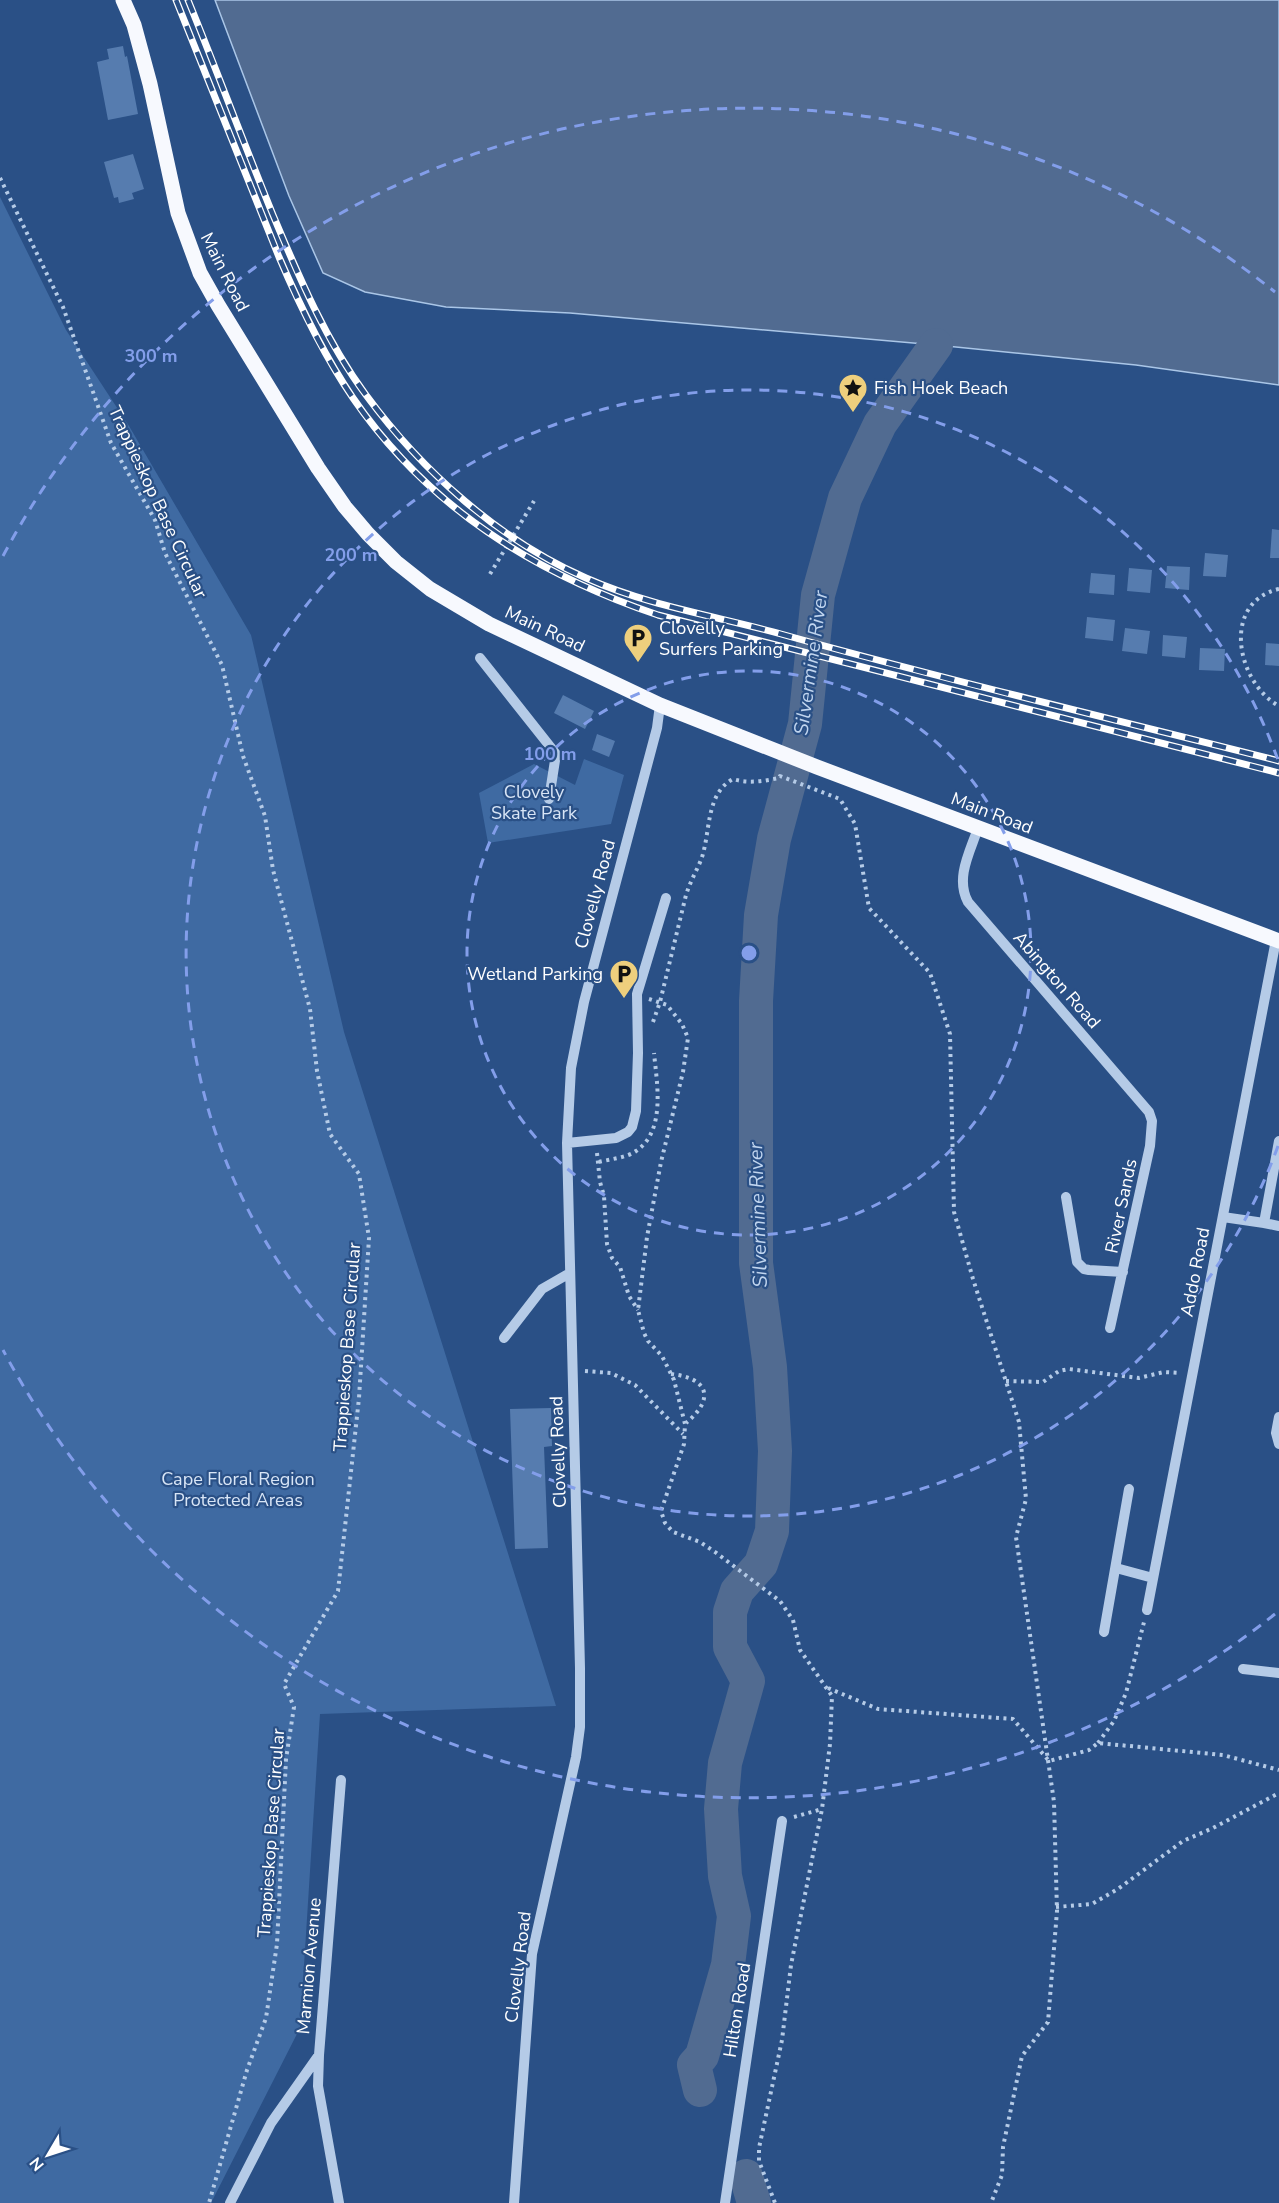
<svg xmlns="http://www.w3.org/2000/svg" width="1279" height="2203" viewBox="0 0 1279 2203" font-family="'Nunito Sans',sans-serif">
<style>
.green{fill:#3f6aa2}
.water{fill:#516b91;stroke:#aac6e7;stroke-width:1.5}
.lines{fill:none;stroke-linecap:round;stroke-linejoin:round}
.river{stroke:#516b91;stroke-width:34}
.building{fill:#567caf}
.path{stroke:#b5cbe7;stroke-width:4;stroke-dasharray:3 4.5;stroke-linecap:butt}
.minor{stroke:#b5cbe7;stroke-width:10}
.major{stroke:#f7f9fe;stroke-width:15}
.rail-casing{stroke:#fff;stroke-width:7}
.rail{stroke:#2a5086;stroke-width:4.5;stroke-dasharray:14;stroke-linecap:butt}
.ring{fill:none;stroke:#839eea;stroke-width:3;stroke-dasharray:10 8}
.labels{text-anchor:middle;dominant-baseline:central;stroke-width:4.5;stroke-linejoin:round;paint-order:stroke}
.street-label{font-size:18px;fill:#fff;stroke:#2a5086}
.poi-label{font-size:18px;fill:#fff;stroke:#2a5086;text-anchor:start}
.park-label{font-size:18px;fill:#d8e5f6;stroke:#2a5086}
.water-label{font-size:20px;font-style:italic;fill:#c1d5ef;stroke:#2a5086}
.centre{fill:#839eea;stroke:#2a5086;stroke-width:3}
.ring-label{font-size:18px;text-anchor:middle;font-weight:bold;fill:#839eea;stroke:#2a5086;stroke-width:4.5;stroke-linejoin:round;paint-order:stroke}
</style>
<rect width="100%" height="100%" fill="#2a5086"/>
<path class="green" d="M0,197L66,330L129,426L251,635L344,1032L556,1706L320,1714L300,2028L211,2203H0Z
M584,759L624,775L611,824L488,843L479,793L534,764L575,785Z"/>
<path class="water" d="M215,0H1279V385L1136,365L936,345L570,313L446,307L365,292L323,273L289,196Z"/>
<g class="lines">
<path class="river" d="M700,2090L694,2065L702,2056L728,1965L734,1916L725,1876L721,1809L725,1763L748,1681L730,1647V1612L737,1591L761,1564L772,1531L775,1451L770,1367L756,1263V1001L761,915L774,839L805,724L818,595L845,498L880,424L936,345
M746,2176L754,2203"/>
</g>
<path class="building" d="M123,46L125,57L127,56L138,114L108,120L97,62L109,59L107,49Z
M133,154L144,189L132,193L134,199L119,203L118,197L114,198L104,162Z
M1272,529L1279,530V558H1270Z
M1205,553L1228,555L1226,577L1203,576Z
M1167,566L1190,567L1189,590L1165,588Z
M1129,568L1152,570L1150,593L1127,591Z
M1091,573L1115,575L1114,595L1089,593Z
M1087,617L1115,620L1113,641L1085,638Z
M1125,628L1150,631L1147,654L1122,651Z
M1163,635L1187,637L1185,658L1162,656Z
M1266,643L1279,644V666L1265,665Z
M1200,648L1225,649L1224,671L1199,670Z
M563,695L594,711L585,729L554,713Z
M597,734L615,741L609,757L592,750Z
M551,1408L552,1446L544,1447L548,1548L515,1549L510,1409Z"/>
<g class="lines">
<path class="path" d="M0,178L63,307L111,443L155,520L165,553L222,665L243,756L265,816L273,870L310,1009L317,1071L330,1134L359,1174L369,1238L359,1398L338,1591L284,1684L294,1707L286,1759L277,1944L266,2018L247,2070L209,2203
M490,574L534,501
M1279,589C1221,602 1236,682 1279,706
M649,999L667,1005L682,1024L688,1038L683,1072L661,1162L647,1237L638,1310L644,1333L648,1341L662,1356L674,1380L685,1424L684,1444L661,1511L665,1523L673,1532L700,1542L715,1552L780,1601L793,1620L800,1650L832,1696L830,1744L822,1809L791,1965L782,2040L759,2148V2161L775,2203
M653,1022L660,1002L686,895C690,882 696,872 701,860C711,833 705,794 733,779C748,784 764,781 779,778L780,776L840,799L855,824L869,908L930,973L950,1034L954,1212L973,1279L1019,1422L1026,1499L1016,1537L1054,1802L1057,1911L1048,2022L1022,2056L1003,2147L1002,2175L991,2203
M597,1153L600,1182L604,1196L607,1244L612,1258L620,1267L629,1296L638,1310
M599,1162C610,1159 626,1158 636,1151C666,1131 657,1084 654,1053
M585,1371L611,1373L635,1385L683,1434
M671,1374C709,1378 715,1399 686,1423
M1006,1381L1043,1382L1059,1371L1069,1369L1139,1378L1164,1372L1180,1373
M828,1688L878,1709L1013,1719L1049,1761L1089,1750L1098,1743L1223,1755L1279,1770
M1098,1743L1114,1721L1126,1693L1144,1622
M794,1817L822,1809
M1056,1907L1092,1904L1118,1889L1183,1841L1213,1828L1279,1793"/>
<path class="minor" d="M480,658L556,754L549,799
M978,828C970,852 955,878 968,902L1149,1112L1152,1121L1150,1146L1110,1328
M567,1143L616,1138L628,1132L632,1127L636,1111L638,1053L637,994L666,898
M1066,1197L1077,1262L1084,1269L1089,1270L1123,1272
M1223,1217L1264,1223L1279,1141
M1264,1223L1279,1226
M504,1338L542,1289L570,1273
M1279,1417L1276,1433L1279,1444
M1116,1568L1153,1578
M1147,1610L1276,940
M1104,1632L1129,1489
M1243,1669L1279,1673
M230,2203L271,2123L319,2055
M339,2203L318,2086L319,2055L341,1780
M514,2203L532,1954L576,1757L580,1727V1668L567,1143L571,1068L584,1002L657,728L660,705
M725,2203L782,1821"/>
<path class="major" d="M123,0L134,25L150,84L178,213L200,273L218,305L318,468L345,507L368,534L396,562L430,589L489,624L660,705L817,767L1279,941"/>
<g class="rail-casing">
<path id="rail" d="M176,0L279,257C300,306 323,354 353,398C428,507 534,573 658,615L1279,773
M188,0C217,71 244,144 273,215C299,277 326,341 366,395C422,471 499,540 586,578C649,606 716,616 781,634C946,680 1113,719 1279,761"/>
</g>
<use href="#rail" class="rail"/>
</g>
<g class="ring">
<circle cx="749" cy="953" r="282"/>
<path d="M1278 1146A563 563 0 1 1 1278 760"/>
<path d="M1275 1614A845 845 0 0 1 3 1350M3 556A845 845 0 0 1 1275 292"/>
</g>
<defs>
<g id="sight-pin" transform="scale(1.5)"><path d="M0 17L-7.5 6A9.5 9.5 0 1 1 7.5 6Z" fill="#eecf7d" stroke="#2a5086"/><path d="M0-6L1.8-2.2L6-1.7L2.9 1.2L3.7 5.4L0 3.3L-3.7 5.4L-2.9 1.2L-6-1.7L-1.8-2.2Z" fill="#111"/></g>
<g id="parking-pin" transform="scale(1.5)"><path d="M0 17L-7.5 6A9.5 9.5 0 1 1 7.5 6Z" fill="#eecf7d" stroke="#2a5086"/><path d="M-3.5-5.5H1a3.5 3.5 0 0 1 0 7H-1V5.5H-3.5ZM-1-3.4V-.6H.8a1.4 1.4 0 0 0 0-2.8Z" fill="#111"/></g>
</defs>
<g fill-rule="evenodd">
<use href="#sight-pin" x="853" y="388"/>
<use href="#parking-pin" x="638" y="638"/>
<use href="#parking-pin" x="624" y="974"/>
</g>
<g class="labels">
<g class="street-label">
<text transform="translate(225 272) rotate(63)">Main Road</text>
<text transform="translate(158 502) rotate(65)">Trappieskop Base Circular</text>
<text transform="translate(545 629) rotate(25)">Main Road</text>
<text transform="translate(992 813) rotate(21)">Main Road</text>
<text transform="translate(595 894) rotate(-75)">Clovelly Road</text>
<text transform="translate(1057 980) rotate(49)">Abington Road</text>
<text transform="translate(1121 1206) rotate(-78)">River Sands</text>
<text transform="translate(1195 1272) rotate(-79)">Addo Road</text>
<text transform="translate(347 1347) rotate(-86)">Trappieskop Base Circular</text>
<text transform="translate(558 1452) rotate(-92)">Clovelly Road</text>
<text transform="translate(271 1833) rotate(-86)">Trappieskop Base Circular</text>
<text transform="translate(309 1966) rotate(-85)">Marmion Avenue</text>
<text transform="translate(518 1967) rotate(-83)">Clovelly Road</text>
<text transform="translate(737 2010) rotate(-81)">Hilton Road</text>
</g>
<g class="poi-label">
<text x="874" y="388">Fish Hoek Beach</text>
<text x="659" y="628">Clovelly<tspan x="659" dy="21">Surfers Parking</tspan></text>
<text x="603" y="974" text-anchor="end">Wetland Parking</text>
</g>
<g class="park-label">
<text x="534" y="792">Clovely<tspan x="534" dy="21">Skate Park</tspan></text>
<text x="238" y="1479">Cape Floral Region<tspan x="238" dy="21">Protected Areas</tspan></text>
</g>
<g class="water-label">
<text transform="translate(811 663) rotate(-82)">Silvermine River</text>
<text transform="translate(758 1215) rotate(-92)">Silvermine River</text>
</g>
</g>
<circle cx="749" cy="953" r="9" class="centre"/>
<g class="ring-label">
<text x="151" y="362">300 m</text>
<text x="351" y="561">200 m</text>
<text x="550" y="760">100 m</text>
</g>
<g transform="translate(48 2155) rotate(231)" stroke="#2a5086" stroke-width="4.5" paint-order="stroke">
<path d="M0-4.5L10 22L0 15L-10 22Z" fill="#ffffff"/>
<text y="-9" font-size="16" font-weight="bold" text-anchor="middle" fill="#ffffff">N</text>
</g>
</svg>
